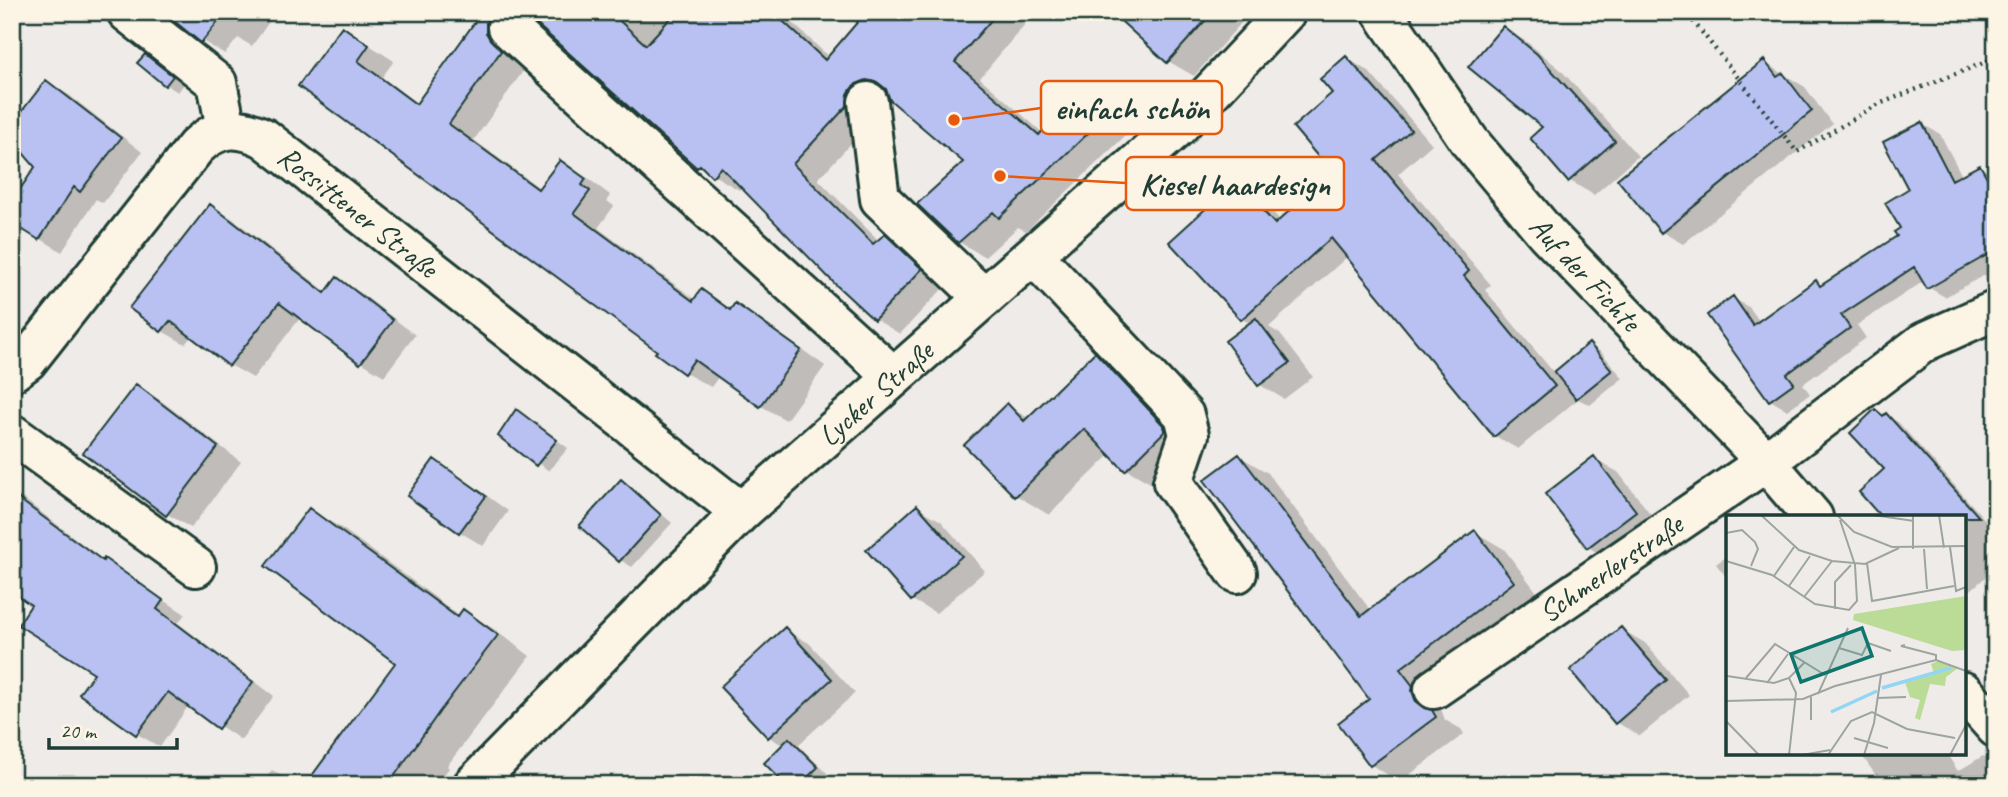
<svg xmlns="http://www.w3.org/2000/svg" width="2008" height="797" viewBox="0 0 2008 797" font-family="Caveat,sans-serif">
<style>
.shadow{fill:#0003}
.building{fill:#b9c1f3;stroke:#1f3d34;stroke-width:2}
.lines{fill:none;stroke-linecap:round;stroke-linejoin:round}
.minor-casing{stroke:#1f3d34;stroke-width:44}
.path{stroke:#1f3d34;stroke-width:4.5;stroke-dasharray:2 5;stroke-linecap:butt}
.minor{stroke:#fcf5e5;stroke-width:38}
.labels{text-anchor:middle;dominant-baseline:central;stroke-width:5;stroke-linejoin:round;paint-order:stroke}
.street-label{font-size:30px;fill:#1f3d34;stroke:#fcf5e5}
.inset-river{fill:none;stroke:#92d6f4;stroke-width:3.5}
.inset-road{fill:none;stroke:#9ca5a0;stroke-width:2}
.view{fill:#0f766e;fill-opacity:0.15;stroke:#0f766e;stroke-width:3.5}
.inset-edge{fill:none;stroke:#1f3d34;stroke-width:3.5}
.leader{fill:none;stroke:#e8590c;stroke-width:2.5}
.callout-dot{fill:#e8590c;stroke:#fcf5e5;stroke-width:2.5}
.callout{fill:#fcf5e5;stroke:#e8590c;stroke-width:2.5}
.callout-label{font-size:32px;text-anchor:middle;font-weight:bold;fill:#1f3d34}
</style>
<rect width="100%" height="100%" fill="#efebe8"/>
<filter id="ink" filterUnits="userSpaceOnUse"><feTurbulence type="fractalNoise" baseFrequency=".0143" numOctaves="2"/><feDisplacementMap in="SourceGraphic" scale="14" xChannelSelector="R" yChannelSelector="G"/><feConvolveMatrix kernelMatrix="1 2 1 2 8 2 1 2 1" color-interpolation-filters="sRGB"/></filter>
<g filter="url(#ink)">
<path class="shadow" d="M177,12H276L252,46L238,38L225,54L202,41Z
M484,12H781L829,57L918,12H1035L980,78L1043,133L1073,97L1099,112L1126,135L1026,231L1018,227L985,257L959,242L920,204L966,162L890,95L880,99L872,121L818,179L879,241L885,236L910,251L946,285L900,334L875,319L742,186L739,190L698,166L534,20H526V67L474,140L541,189L560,162L586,177L610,195L607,201L614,206L598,228L696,300L702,291L732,310L736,305L761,320L825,366L786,420L761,406L719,376L711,387L685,373L658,353L659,351L300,85L343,28L394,61L382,77L418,104Z
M1113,12H1251L1194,76L1168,61Z
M1503,28L1527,42L1561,70L1638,156L1594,195L1570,181L1532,138L1545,127Z
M145,56L184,84L178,92L166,85Z
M1347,58L1369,72L1432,144L1398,174L1491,285L1485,290L1555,374L1589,345L1601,352L1623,378L1590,405L1578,399L1518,449L1495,436L1348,256L1269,327L1280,334L1313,377L1284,399L1260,385L1228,341L1251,324L1242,319L1236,183L1259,197L1281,221L1334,172V94Z
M1764,62L1805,87L1832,124L1683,244L1662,232Z
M47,82L69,95L142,152L103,203L96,199L62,252L12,221L37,167Z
M1922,124L1940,134L1962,176L1979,167L1996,176V269L1945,297L1928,287L1924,281L1857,325L1866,338L1803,384L1810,394L1787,410L1770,400L1733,298L1750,308L1760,322L1816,282L1822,286L1899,236L1911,190Z
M210,206L233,219L328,293L338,280L361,293L415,335L384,376L361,362L301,317L253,378L230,365L192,336L185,344L162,331Z
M1095,354L1128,374L1197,447L1159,488L1126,469L1111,454L1049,515L1016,495L1007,406L1030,419Z
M137,386L160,400L241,462L191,528L167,514Z
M517,411L568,448L549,471L500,436Z
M1876,411L1898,422L1996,532V568L1964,596V517H1883L1887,469Z
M1239,456L1268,473L1371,611L1475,532L1504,549L1542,599L1441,703V709L1445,720L1461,729L1464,734L1400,782L1371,765L1340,723L1372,700Z
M1594,459L1618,472L1659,525L1612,561L1588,547Z
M434,461L458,475L508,511L483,546L460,532Z
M621,482L633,489L672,523L632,567L620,560Z
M12,490L106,562L185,614L178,623L274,696L241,740L189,705L160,747L137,734L82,693L96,673L33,605L12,589Z
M917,507L941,521L985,571L936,613L912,600Z
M310,510L343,529L460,616L464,611L497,631L530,656L447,766L449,768L436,785H307L398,663Z
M1728,555V579L1716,564Z
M1621,629L1645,643L1689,695L1640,736L1616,722Z
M785,630L809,643L855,693L798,745L829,775L819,785H788L784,746L769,737Z
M1860,753H1946L1958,771L1983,756L1996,763V785H1914L1909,776L1897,785H1886L1880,781Z
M272,770L297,785H261Z"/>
<path class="building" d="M179,12H226L201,43L173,20Z
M482,12H491L486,22V33L501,51L449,124L538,189L560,160L586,179L582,185L590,191L574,213L693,301L701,289L730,310L735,303L801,350L760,407L694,360L684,374L655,353L657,351L298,86L342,26L369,45L358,61L416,104Z
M523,12H610L646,45L676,12H773L825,60L866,12H998L955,62L1039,135L1073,95L1102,120L999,218L993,212L958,243L917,204L963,162L890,100L886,89L877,82L866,80L854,85L848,94L847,106L793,164L873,244L885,234L922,269L874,320L835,284L721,167L712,177L700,165L697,168Z
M1111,12H1213L1167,63Z
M1503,26L1537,54L1615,141L1568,182L1530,138L1542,127L1468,67Z
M145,54L173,76L165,86L137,63Z
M1346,56L1411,130L1376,160L1469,271L1464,276L1555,386L1494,437L1331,238L1241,320L1169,242L1236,181L1275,224L1331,172L1293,127L1332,93L1320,79Z
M1764,60L1777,77L1783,73L1812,111L1661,233L1617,179Z
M46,80L121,138L80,192L74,187L39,240L12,223V201L35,167L12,140V124Z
M1922,122L1952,180L1980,165L1996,193V250L1927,289L1914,267L1841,315L1850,328L1787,374L1794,383L1769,401L1707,315L1733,296L1753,325L1816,280L1820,286L1897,236L1894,232L1900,228L1885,203L1908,189L1883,142Z
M210,204L325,293L337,277L393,320L360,364L279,303L229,366L170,321L161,332L129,308Z
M1256,318L1290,363L1258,386L1225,341Z
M1589,343L1612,370L1576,399L1554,372Z
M1095,352L1164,426L1165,431L1125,471L1084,429L1015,497L964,445L1007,403L1024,421Z
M136,384L218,447L166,516L83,453Z
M516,409L557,440L536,466L498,436Z
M1875,409L1883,416L1886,413L1979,517H1881L1859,492L1884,469L1850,433Z
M1239,454L1361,616L1475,530L1514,582L1400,669L1413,686L1412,691L1416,702L1424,708L1432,710L1436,717L1370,766L1338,723L1369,699L1204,480Z
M1594,456L1636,511L1587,548L1545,494Z
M434,459L486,496L459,533L407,496Z
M621,479L661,515L619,562L579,526Z
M12,494L103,561L104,558L163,600L157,609L253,682L218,729L168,692L136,735L79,694L94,673L18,625L31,605L12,592Z
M917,505L962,556L911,601L866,550Z
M309,508L457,617L463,609L498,635L440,711L388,785H305L395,663L265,566Z
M785,627L832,679L768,738L720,687Z
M1621,627L1666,680L1615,724L1570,670Z
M789,738L818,767L800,785H786L764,763Z"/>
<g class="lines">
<g class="minor-casing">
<g id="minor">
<path d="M127,12L217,83L226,128"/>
<path id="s1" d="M1382,12L1470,142L1546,233L1766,462L1813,517"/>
<path d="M507,27L894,377"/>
<path d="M868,102L880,199L984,298"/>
<path d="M1033,255L1184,415L1189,435L1173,482L1237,573"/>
<path id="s2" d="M12,372L27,361L196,147C218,126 238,125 264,138L741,512"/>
<path d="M12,434L196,567"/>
<path id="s3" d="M1434,689L1766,462L1924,342L1996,310"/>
<path d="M1964,692L1996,728"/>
<path id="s4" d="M473,785L741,512L1178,127L1286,12"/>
</g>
</g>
<path class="path" d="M1693,21L1797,152L1879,104L1996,58"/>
<use href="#minor" class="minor"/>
</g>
</g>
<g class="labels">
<g class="street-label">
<text stroke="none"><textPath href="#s2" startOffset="485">Rossittener Straße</textPath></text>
<text stroke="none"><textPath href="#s1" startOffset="332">Auf der Fichte</textPath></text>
<text stroke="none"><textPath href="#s4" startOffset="562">Lycker Straße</textPath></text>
<text stroke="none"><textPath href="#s3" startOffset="214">Schmerlerstraße</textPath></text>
</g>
</g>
<g transform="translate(1726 515)">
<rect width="240" height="240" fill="#efebe8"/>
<path d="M240,81V135L226,136L127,105L128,99ZM212,146L232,153L220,162L219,171L204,169L194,205L189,203L194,185L184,182L179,167L208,158L205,149Z" fill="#bbdc96"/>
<path class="inset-river" d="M156,173L225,153M105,197L151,176"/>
<path class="inset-road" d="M35,0L73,35L106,46L139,49L173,33M111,0L128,17L166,32L240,31M147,0L188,6M213,0L218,33M0,18L16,15L29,27L32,34L25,51M224,32L230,76L240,72M187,34V0M198,34L201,74M0,46L46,60L89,89L123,95L131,86L129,50L114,5M141,48L146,86L228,71M48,61L68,32M63,71L84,41M78,82L106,46M109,94V67L125,50M179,130L175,131L210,140V145M113,133L136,140L142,128L165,136M1,161L48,168L63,163L78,148M20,163L49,129L99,160M63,163L70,178L63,240M41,168L62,139M92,179L122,113M85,182V205M151,183L180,182M0,186L77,184L109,171L210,145L240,156M0,206L33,240M128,223L162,233M76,240L104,235M102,240L125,206L146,197L181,214L229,223M138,240L148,208L155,160M224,240L240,210"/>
<path class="view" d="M136,113L146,141L75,167L65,139Z"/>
<rect width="240" height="240" class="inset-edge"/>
</g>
<path class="leader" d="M954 120L1041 108M1000 176L1126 183"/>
<g class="callout-dot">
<circle cx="954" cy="120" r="7"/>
<circle cx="1000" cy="176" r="7"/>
</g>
<g class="callout">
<rect x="1041" y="81" width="181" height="53" rx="7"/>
<rect x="1126" y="157" width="218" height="53" rx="7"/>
</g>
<g class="callout-label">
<text x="1132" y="119">einfach schön</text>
<text x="1235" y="195">Kiesel haardesign</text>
</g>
<rect width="2008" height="797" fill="none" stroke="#fcf5e5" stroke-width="42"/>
<rect x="21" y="21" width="1966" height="755" fill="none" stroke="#1f3d34" stroke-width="2.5" filter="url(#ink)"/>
<path d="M49 738v10h128v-10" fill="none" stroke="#1f3d34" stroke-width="3.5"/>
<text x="60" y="738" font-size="21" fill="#1f3d34" stroke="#fcf5e5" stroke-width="5" paint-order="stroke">20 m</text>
</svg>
